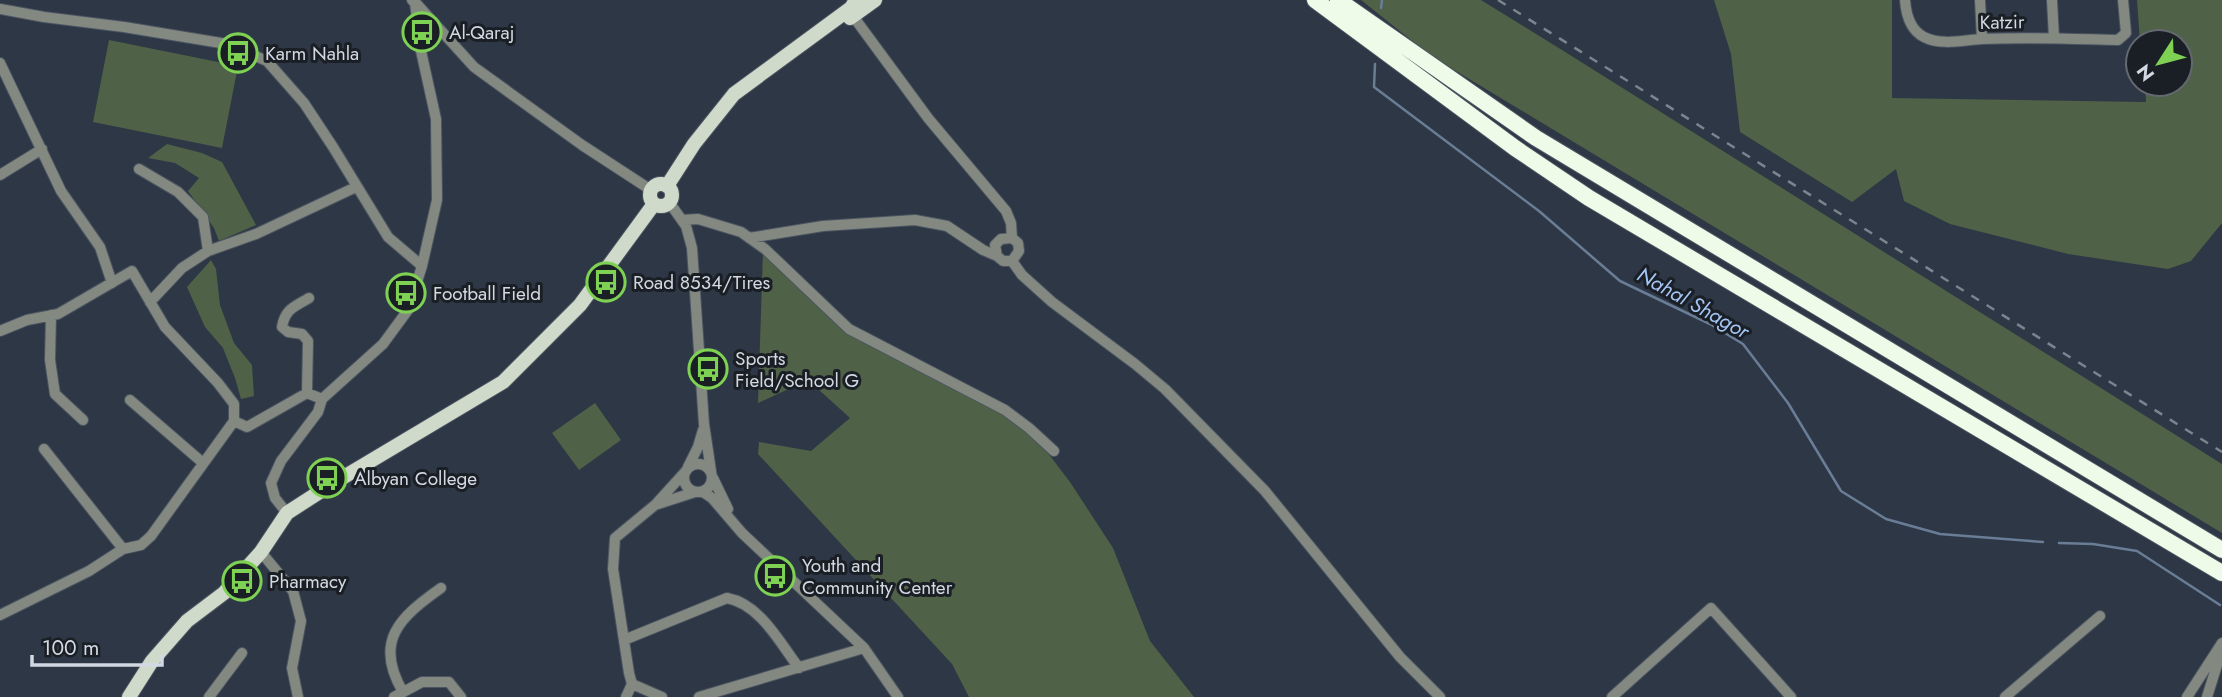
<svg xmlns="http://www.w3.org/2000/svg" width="2222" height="697" viewBox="0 0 2222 697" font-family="Jost,sans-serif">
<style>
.green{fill:#4f6147}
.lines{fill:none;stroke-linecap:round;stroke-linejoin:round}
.stream{stroke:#6a7d97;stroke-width:2.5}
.minor-casing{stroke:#4c5461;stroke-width:12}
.major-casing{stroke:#4c5461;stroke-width:16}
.highway-casing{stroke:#4c5461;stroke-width:18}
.minor{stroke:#838981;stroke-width:10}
.major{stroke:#d0dacb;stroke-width:14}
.highway{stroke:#eefbe9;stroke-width:16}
.rail{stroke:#7c848f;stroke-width:2.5;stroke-dasharray:9 9;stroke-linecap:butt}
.labels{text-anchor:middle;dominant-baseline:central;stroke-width:6;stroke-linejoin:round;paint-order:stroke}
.street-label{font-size:19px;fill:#d3d9e2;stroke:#1a1e25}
.poi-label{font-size:19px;fill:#d3d9e2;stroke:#1a1e25;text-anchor:start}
.water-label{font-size:21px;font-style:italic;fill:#a4c6f4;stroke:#1a1e25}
</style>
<rect width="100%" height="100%" fill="#2e3745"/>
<path class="green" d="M1361,0H1481L1562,50L2222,464V533L1431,56Z
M1714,0H1892V98L2146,102L2145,84H2180V42H2140L2137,0H2222V223L2191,261L2168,269L2068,254L1950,224L1904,201L1896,169L1852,202L1740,132L1731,54Z
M109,40L238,66L222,148L93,122Z
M167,144L202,153L222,162L256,225L219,241L214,228L188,191L199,178L175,163L148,158Z
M763,251L859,334L1005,414L1044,448L1070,482L1113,548L1150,641L1194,697H969L952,664L758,454L759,442L811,451L850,418L808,380L758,403Z
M211,260L216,269L220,305L234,343L252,365L254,396L241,399L235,378L223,348L205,327L187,287Z
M595,403L621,440L579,470L552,433Z"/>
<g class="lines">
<path class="stream" d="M1381,8L1382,0
M1375,64L1374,87L1539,211L1620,281L1710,324L1743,344L1788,403L1841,491L1886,519L1940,534L2043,542
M2059,543L2093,544L2137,551L2220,605"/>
<g class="minor-casing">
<path id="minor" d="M1905,0C1906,14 1910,30 1924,37C1941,46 1964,40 1982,39C2028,37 2073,39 2118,40L2126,33L2123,0
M1980,0L1982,39
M2052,0L2054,38
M415,2L474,67L582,145L651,190
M0,9L44,17L124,27L227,44L267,61L304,103L333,147L388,237L422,266
M850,12L928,118L1006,211L1011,223L1012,238L1018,243L1019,251L1012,261H1003L997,256L995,245L1001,239L1012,238
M0,63L61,191L100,247L112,283
M139,169L178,192L203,217L208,251
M0,175L42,149
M669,202L686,226L692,248L704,424L711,471
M682,220L698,219L741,232L765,249L849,329L1005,410L1029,428L1054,451
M749,238L823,226L915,220L947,226L983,250L997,256
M1012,261L1022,275L1052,302L1135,364L1165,389L1265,491L1400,657L1440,697
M150,302L182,268L208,251L256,234L356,187
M51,315L50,360L55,394L83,420
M0,331L27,320L58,314L132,271L165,327L218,383L234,404V421L247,427L307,393L322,399L318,412L281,461L271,483L275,498L287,513
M307,393L308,341L302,334L288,332L282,327C285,309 294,307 309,298
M322,399L383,344L408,310L422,266L437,200L436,119L421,51L415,3L412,0
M130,400L203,463
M44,449L123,549
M684 478a14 14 0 1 1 28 0a14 14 0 1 1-28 0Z
M688,467L698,447L703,430
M713,478L728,509
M703,492L712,498L742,533L864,648L898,697
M658,504L695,492
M261,552L293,591L301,621L292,668L298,697
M0,615L89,571L123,549L141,545L151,536L234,421
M624,640L727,598C760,604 780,643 799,668
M632,684L662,697
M403,692C373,641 400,617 441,588
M209,697L242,653
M394,697L422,682H449L461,697
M626,697L632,684L629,673L613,569L615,538L655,505L685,472
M699,697L864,648
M1612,697L1711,608L1791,697
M2005,697L2100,616
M2187,697L2222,643
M2207,697L2222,649"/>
</g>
<g class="major-casing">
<path id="major" d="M850,18L875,0
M650 195a11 11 0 1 1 22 0a11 11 0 1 1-22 0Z
M667,186L694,144L734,94L851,8L856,0
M129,697L152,661L187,621L224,593L261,552L287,513L332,484L503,382L580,305L654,204"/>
</g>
<g class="highway-casing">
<path id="highway" d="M1315,0L1515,148L1589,198L2222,573
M1338,0L1536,138L2222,550"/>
</g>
<use href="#minor" class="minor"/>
<use href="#major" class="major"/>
<use href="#highway" class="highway"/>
<path class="rail" d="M1498,0L2222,452"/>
</g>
<defs>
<g id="bus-ring" transform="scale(2.0125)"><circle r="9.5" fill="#1a1e25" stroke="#7ed153" stroke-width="1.5"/><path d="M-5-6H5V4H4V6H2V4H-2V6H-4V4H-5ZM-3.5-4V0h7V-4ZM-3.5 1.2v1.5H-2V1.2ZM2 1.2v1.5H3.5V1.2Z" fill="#7ed153"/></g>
</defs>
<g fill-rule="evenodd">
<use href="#bus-ring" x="422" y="32"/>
<use href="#bus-ring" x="238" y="53"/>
<use href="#bus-ring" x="606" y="282"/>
<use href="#bus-ring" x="406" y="293"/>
<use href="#bus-ring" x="708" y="369"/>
<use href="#bus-ring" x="327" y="478"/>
<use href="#bus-ring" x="775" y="576"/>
<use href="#bus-ring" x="242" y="581"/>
</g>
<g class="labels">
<g class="street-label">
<text transform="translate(2002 22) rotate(-1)">Katzir</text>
</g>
<g class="poi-label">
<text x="449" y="32">Al-Qaraj</text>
<text x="265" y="53">Karm Nahla</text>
<text x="633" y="282">Road 8534/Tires</text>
<text x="433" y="293">Football Field</text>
<text x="735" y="358">Sports<tspan x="735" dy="22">Field/School G</tspan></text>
<text x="354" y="478">Albyan College</text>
<text x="802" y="565">Youth and<tspan x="802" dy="22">Community Center</tspan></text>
<text x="269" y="581">Pharmacy</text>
</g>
<g class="water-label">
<text transform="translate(1693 303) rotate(29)">Nahal Shagor</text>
</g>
</g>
<g transform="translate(2159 63) rotate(234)"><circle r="33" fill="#1a1e25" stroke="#646971" stroke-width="2"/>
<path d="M0-5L12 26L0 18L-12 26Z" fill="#7ed153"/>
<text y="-10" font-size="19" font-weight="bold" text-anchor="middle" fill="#d3d9e2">N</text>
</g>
<path d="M32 655v10h130v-10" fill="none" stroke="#d3d9e2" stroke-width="3.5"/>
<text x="42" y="655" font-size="21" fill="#d3d9e2" stroke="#1a1e25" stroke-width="5" paint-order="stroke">100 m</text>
</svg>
